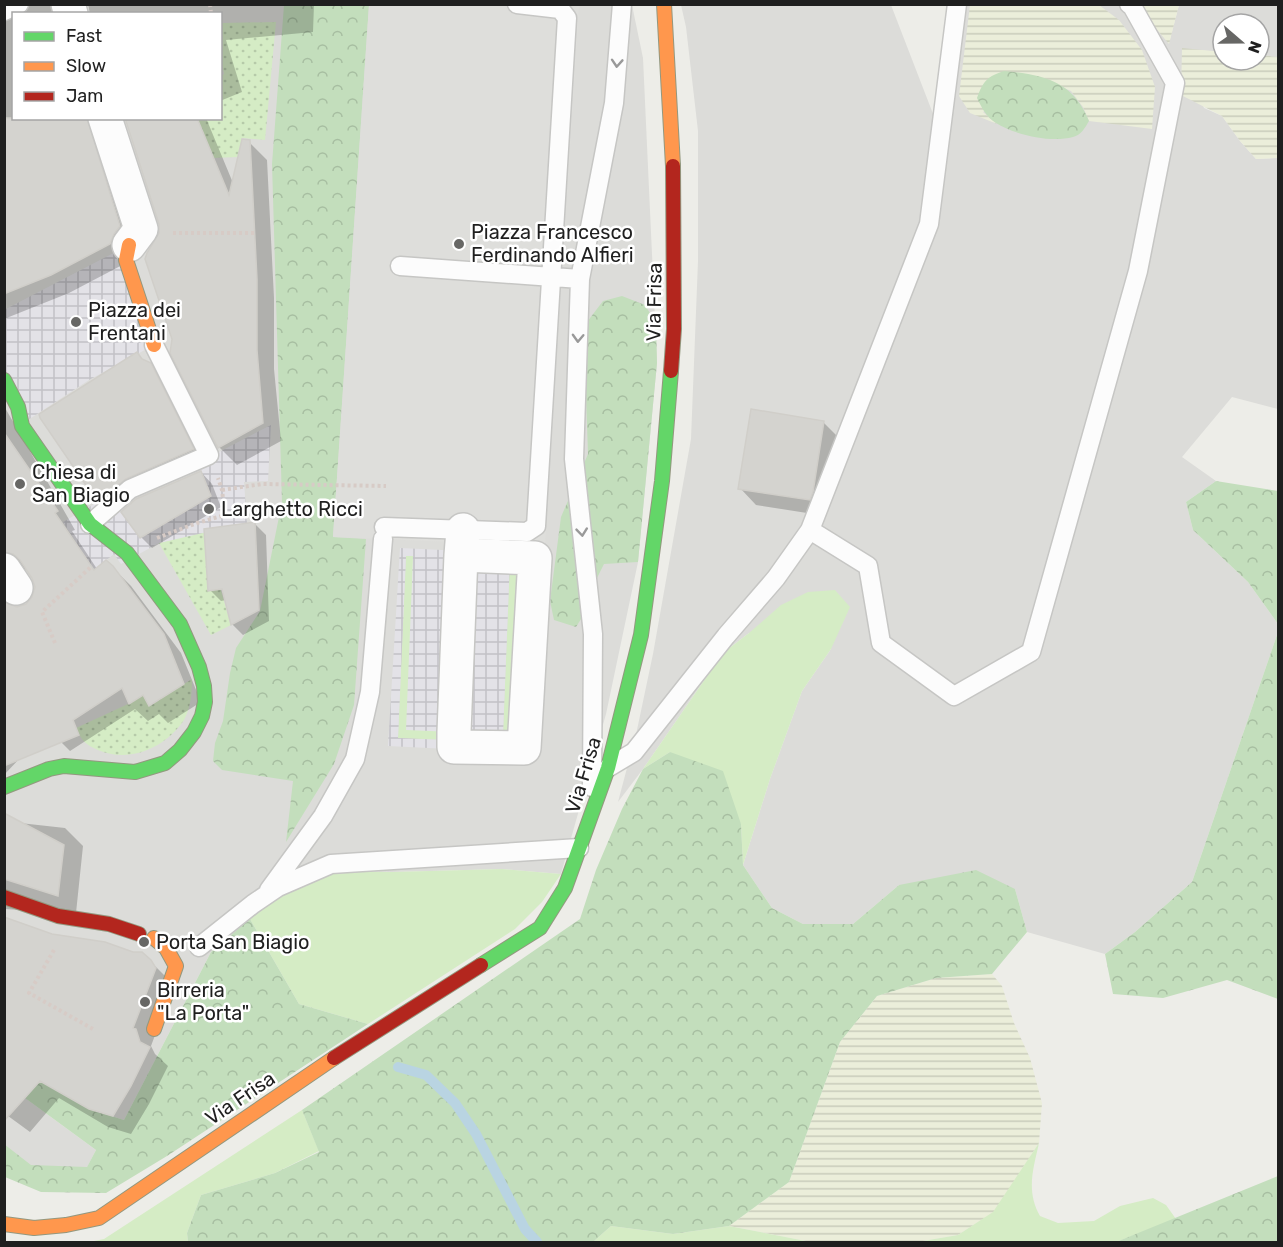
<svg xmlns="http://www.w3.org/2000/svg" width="1283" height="1247" viewBox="0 0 1283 1247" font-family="Rubik,sans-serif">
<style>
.residential{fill:#dcdcd9;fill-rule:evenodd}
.farmland{fill:url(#farmland-rules)}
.grass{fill:#d5ecc5}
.forest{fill:url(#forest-crowns)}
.garden{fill:url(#garden-dots)}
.parking{fill:#dededb}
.plaza{fill:url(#plaza-grid);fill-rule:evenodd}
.shadow{fill:#0003}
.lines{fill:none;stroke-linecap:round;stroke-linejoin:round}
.stream{stroke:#b9d4e2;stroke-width:10}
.building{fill:#d4d3cf;stroke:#d0cec9;stroke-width:1.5}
.lane-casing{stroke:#c6c6c4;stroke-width:21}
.street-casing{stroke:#c6c6c4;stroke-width:36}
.fast-casing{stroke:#93987f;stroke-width:16}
.slow-casing{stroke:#93987f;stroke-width:16}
.jam-casing{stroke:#93987f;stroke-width:16}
.path{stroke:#d7cbc6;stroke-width:4;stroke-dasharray:3 3;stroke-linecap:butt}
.lane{stroke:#fcfcfc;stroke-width:18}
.street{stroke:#fcfcfc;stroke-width:33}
.fast{stroke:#63d668;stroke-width:14}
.slow{stroke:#ff974d;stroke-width:14}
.jam{stroke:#b3261e;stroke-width:14}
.oneway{stroke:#999}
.poi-dot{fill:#676765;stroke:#fff;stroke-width:2}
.labels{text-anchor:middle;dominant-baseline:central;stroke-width:5;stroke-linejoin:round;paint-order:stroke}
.poi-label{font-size:20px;fill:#1f1f1f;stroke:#fff;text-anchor:start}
.street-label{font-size:20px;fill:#1f1f1f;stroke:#fff}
</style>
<defs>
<pattern id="farmland-rules" width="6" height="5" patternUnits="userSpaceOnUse" patternTransform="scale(1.5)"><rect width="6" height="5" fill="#ebeeda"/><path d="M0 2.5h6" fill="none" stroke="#c9ccbb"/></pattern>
<pattern id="forest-crowns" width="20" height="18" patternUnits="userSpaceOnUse" patternTransform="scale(1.5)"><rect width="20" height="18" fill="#c3debc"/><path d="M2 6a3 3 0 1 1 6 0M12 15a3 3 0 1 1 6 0" fill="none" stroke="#a7bea1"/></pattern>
<pattern id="garden-dots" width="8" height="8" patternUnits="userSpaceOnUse" patternTransform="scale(1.5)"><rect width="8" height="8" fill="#d5ecc5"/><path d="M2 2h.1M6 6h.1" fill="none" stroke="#b6caa9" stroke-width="1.8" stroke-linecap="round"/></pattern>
<pattern id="plaza-grid" width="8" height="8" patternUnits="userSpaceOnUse" patternTransform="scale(1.5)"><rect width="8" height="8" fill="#e3e2e7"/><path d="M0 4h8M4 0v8" fill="none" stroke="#c2c1c6"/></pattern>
</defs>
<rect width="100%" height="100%" fill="#edede8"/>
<path class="residential" d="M5,5H632L643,58L657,363L638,562L606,714L561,874L502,869L392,872L332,871L295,885L211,952L124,1120L89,1109L41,1081L25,1098L96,1150L82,1177L5,1166ZM14,14H220V118H14Z
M681,5H891L935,119L948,5H1132L1144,14L1169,43L1179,5H1278V57L1259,55V24H1223V52L1182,49L1204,108L1222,116L1240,141L1256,159L1278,158V409L1232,397L1182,457L1216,481L1186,502L1193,530L1248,582L1278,624V632L1192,882L1135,932L1105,954L1027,932L1015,889L899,885L853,924H803L772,908L743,865L770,779L802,691L831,649L749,633L723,653L643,769L618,802L637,730L653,654L691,439L698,261V131L686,27Z"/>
<path class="farmland" d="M970,5H1099L1119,20L1142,50L1155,87L1152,129L1089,121L1083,107L1071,91L1041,78L983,112L997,124L970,113L959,96Z
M1132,5H1179L1169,44L1144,14Z
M1182,48L1223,52V60H1259V55L1278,57V158L1256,159L1240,141L1222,116L1181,95Z
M992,974L1002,986L1014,1023L1030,1058L1042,1103L1039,1143L994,1212L958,1235L917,1242H811L729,1226L789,1182L840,1042L877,996L936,978Z"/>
<path class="grass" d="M406,556H413L503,734L510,559L528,560L519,743L398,738Z
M835,590L850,607L831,649L802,691L770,779L743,865L741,824L670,752L643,769L723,653L749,633L781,605L808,592Z
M502,869L561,874L542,902L515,929L368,1024L299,1004L250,919L295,885L332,871L392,872Z
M302,1110L319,1151L275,1173L201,1195L187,1233L188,1242H89L104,1239Z
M1039,1143C1033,1170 1026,1191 1040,1216L1058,1223L1094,1221L1120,1206L1153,1198L1166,1205L1176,1219L1116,1242H917L958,1235L993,1212Z
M611,1226L673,1234L729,1226L811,1242H593Z"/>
<path class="forest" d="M284,5H369L333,537L366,539L354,705L334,764L286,842L293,781L222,770L213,761L215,743L223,721L230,673L236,648L260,611L282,502L272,164Z
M1004,71C1044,75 1073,81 1089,121C1085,128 1081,135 1073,137C1051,143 1015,135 996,123C986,117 982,108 977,98C983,81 988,76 1004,71Z
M622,296L645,305L656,323L657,363L638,562L604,564L593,586L586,611L576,627L554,620L550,601L561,517L588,454L585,367L587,322L603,301Z
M1216,481L1278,491V624L1248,582L1193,530L1186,502Z
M1278,632V999L1227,980L1163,998L1113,994L1105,954L1135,932L1192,882Z
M670,752L723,771L741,824L743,865L772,908L803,924H853L899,885L976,870L1015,889L1027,932L992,974L936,978L877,996L840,1042L789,1182L729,1226L673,1234L611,1226L593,1242H188L187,1233L201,1195L275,1173L319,1152L302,1110L580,919L596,870L622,809L643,769Z
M250,919L299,1004L368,1024L167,1156L106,1193L41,1192L5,1177L4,1144L31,1165L87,1167L96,1150L25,1098L40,1081L89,1109L124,1120L211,952Z
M1278,1176V1242H1116Z"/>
<path class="garden" d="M276,22L265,140L242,138L238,157L212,158L197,119L220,118L221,76L224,74L221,61V23Z
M204,532L231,625L211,635L159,543Z
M192,679C192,693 191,707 184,720C166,747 130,764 98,750C86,745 81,740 76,728L128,704L143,695L149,706Z"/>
<path class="parking" d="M369,5H579L545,546L333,537Z"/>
<path class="plaza" d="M127,246L154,345L89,380L28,420L5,379L4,310Z
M271,425L268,481L244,482L247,523L159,543L121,564L114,554L69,590L52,565L79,547L63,522L110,495L115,505L140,538L210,493L198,463Z
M400,548L544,555L530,753L388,746ZM406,556H413L406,730L503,734L510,559L527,560L519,743L398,738Z"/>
<path class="shadow" d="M4,4H80L70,14H14V118H117L138,244L128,262L69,293L4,319Z
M88,4H314L313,32L226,40L242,92L220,101V14H90Z
M126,118H206L233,183L249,142L267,160L274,298V369L281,441L237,465L219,447L173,339L160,223Z
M145,362L165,380L207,464L140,493L123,508L121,506L110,510L95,496Z
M4,406L75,530L72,531L97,569L112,567L131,586L181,653L201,702L168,723L159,714L148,721L135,709L70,751L53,734L72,703L4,775V595L11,607L18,608L28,604L34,597L36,586L29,570L22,569L4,583Z
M824,423L840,439L826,516L756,505L740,488Z
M201,472L212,484L221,507L152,548L141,537Z
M255,524L266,535L269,621L243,635L232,624L226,600L221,601L210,590Z
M4,815L20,823L65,828L83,846L76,913L4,909Z
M52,935L150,961L169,980L173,987L151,1046L155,1054L168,1066L149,1104L131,1134L108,1127L59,1098L30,1132L4,1113Z"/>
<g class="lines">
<path class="stream" d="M398,1067L426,1075L455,1103L476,1134L525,1229L537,1242"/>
</g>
<path class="building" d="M4,118H87L120,226L114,234L110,244L51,275L4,294Z
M125,118H197L229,195L242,139L250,140L257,279V350L263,423L218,448L170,353L172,339L145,259L147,253L159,233V224Z
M137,352L142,359L151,363L194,449L126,479L107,494L105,492L94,497L40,418L39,414Z
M751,409L824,421L813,492L810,500L738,489Z
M5,434L58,511L55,513L94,570L106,560L113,566L164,634L184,684L149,706L143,695L129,704L122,688L73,720L79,735L4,766V602L17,607L26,604L32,597L35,587L32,578L20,560L13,554L4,552Z
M201,471L211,496L140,538L121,512L136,499Z
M255,522L259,610L231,625L222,589L208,591L204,529Z
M4,813L64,845L58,896L4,879Z
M4,917L52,934L105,942L133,952H142L151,960L156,968L133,1028L136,1029L140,1042L150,1047L131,1086L113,1116L89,1109L40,1081L4,1121Z"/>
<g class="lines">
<g class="lane-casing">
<path id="lane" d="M4,11L19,4
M400,266L580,279
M90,524L130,489L209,455L154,345
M384,527L527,532L536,526L567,18L560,9L517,4
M810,530L868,566L881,643L954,696L1031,652L1138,271L1175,83L1132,6L1129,4
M609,767L634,752L726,636L776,578L810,530L929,224L957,4
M592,787L593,634L574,459L580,279L614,103L622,4
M269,890L323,816L355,759L370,692L383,539
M199,947L253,904L278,887L331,864L579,848"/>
</g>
<g class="street-casing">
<path id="street" d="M68,4L71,14
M105,118L141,229L129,245
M461,555L535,558L524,748L454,747V732L461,555L463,530
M4,570L16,588"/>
</g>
<g class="fast-casing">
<path id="fast" d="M4,380L18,407L22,426L90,524L127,553L180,624L199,667L204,686L205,702L202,716L194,732L180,750L165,763L135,772L64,766L49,769L4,787
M481,965L540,928L565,888L608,768L641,635L662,481L671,371"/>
</g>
<g class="slow-casing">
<path id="slow" d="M664,4L673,166
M129,245L126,260L154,345
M154,938L166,948L176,966L154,1029
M4,1224L34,1228L66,1225L99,1218L334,1058"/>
</g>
<g class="jam-casing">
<path id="jam" d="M671,371L674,329L673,166
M4,897L58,916L109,924L139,934
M334,1058L481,965"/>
</g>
<path class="path" d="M210,4L211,14
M173,233H256
M222,490L262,484L386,486
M157,538L197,523L225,515L222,490L218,478
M55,643L42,612L92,566
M54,950L29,993L93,1029"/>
<use href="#lane" class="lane"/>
<use href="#street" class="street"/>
<use href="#fast" class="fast"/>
<use href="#slow" class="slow"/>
<use href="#jam" class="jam"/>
</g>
<defs><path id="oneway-chevron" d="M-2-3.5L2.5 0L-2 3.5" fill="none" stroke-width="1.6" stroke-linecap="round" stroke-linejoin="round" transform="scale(1.5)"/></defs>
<g class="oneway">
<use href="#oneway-chevron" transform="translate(617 63) rotate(94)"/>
<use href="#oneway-chevron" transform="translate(578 338) rotate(92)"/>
<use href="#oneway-chevron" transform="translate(582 532) rotate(84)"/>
</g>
<g class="poi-dot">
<circle cx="459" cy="244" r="6"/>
<circle cx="76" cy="322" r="6"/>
<circle cx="20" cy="484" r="6"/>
<circle cx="209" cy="509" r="6"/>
<circle cx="144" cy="942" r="6"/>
<circle cx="145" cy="1002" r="6"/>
</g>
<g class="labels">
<g class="poi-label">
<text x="471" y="232">Piazza Francesco<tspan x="471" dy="23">Ferdinando Alfieri</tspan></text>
<text x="88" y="310">Piazza dei<tspan x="88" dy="23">Frentani</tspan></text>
<text x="32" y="472">Chiesa di<tspan x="32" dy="23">San Biagio</tspan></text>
<text x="221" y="509">Larghetto Ricci</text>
<text x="156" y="942">Porta San Biagio</text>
<text x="157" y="990">Birreria<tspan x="157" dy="23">"La Porta"</tspan></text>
</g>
<g class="street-label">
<text transform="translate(654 302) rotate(-89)">Via Frisa</text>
<text transform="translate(583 775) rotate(-73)">Via Frisa</text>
<text transform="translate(240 1098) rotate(-34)">Via Frisa</text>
</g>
</g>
<rect width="1283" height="1247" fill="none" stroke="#1f1f1f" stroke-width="12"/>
<rect x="12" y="12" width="210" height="108" fill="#ffffff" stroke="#a5a5a5" stroke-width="1.5"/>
<rect x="24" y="32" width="30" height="9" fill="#63d668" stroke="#a5a5a5" stroke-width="1.5"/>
<text x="66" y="42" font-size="18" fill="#1f1f1f">Fast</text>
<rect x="24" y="62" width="30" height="9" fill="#ff974d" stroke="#a5a5a5" stroke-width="1.5"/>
<text x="66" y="72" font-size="18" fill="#1f1f1f">Slow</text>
<rect x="24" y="92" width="30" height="9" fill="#b3261e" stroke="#a5a5a5" stroke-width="1.5"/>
<text x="66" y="102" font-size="18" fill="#1f1f1f">Jam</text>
<g transform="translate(1241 42) rotate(110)"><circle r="28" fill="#ffffff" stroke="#a5a5a5" stroke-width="1.5"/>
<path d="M0-4.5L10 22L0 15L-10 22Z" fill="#676765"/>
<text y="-9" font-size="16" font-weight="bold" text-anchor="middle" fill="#1f1f1f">N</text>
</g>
</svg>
